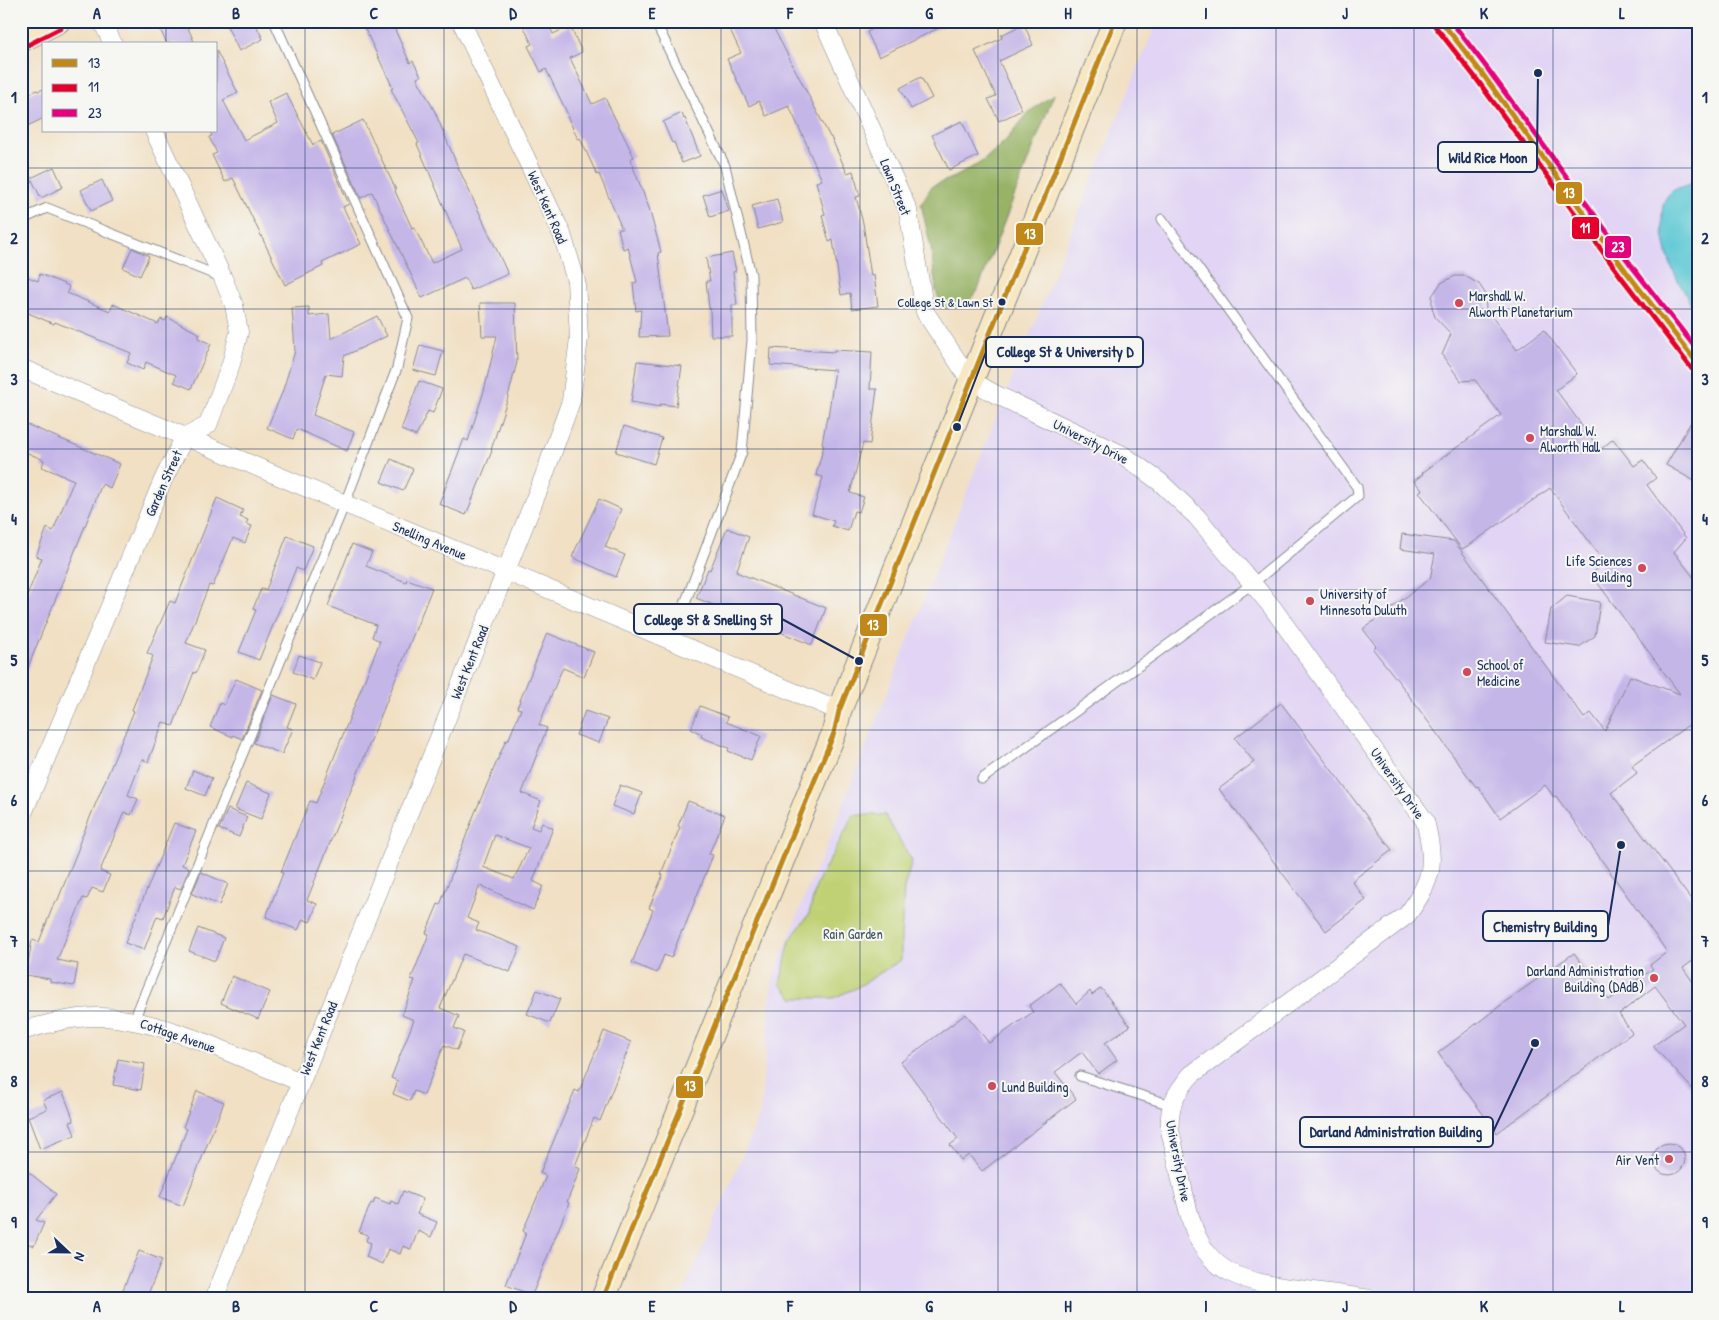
<svg xmlns="http://www.w3.org/2000/svg" width="1719" height="1320" viewBox="0 0 1719 1320" font-family="'Patrick Hand',sans-serif">
<style>
.built{fill:#e1d4f4}
.green{fill:#c0d174;stroke:#6e8069}
.forest{fill:#98b366;stroke:#5a7162}
.water{fill:#5bc8d4;stroke:#3b7c99}
.building{fill:#c5b6e8;fill-rule:evenodd}
.lines{fill:none;stroke-linecap:round;stroke-linejoin:round}
.lane-casing{stroke:#868890;stroke-width:11}
.street-casing{stroke:#868890;stroke-width:19}
.secondary-casing{stroke:#868890;stroke-width:26}
.lane{stroke:#fff;stroke-width:9}
.street{stroke:#fff;stroke-width:18}
.secondary{stroke:#f7e8c3;stroke-width:24}
.bus-1-casing{stroke:#f6f6f2;stroke-width:9}
.bus-2-casing{stroke:#f6f6f2;stroke-width:9}
.bus-3-casing{stroke:#f6f6f2;stroke-width:9}
.bus-1{stroke:#c08818;stroke-width:5}
.bus-2{stroke:#e4002b;stroke-width:5}
.bus-3{stroke:#e5007d;stroke-width:5}
.grid{fill:none;stroke:#1b2f5e;stroke-width:1;stroke-opacity:0.55}
.bus-dot{fill:#1b2f5e;stroke:#f6f6f2;stroke-width:2}
.poi-dot{fill:#d1495b;stroke:#f6f6f2;stroke-width:2}
.labels{text-anchor:middle;dominant-baseline:central;stroke-width:4;stroke-linejoin:round;paint-order:stroke}
.bus-label{font-size:13px;fill:#1b2f5e;stroke:#f6f6f2;text-anchor:end}
.street-label{font-size:14px;fill:#1b2f5e;stroke:#f6f6f2}
.poi-label{font-size:14px;fill:#1b2f5e;stroke:#f6f6f2;text-anchor:start}
.park-label{font-size:14px;fill:#445864;stroke:#f6f6f2}
.leader{fill:none;stroke:#1b2f5e;stroke-width:2}
.callout-dot{fill:#1b2f5e;stroke:#f6f6f2;stroke-width:2}
.callout{fill:#f6f6f2;stroke:#1b2f5e;stroke-width:2}
.callout-label{font-size:15px;text-anchor:middle;font-weight:bold;fill:#1b2f5e}
.line-badge{stroke:#f6f6f2;stroke-width:2}
.badge-label{font-size:14px;text-anchor:middle;font-weight:bold;fill:#fff}
.neatline{fill:none;stroke:#1b2f5e;stroke-width:2}
.grid-label{font-size:16px;text-anchor:middle;font-weight:bold;fill:#1b2f5e}
</style>
<rect width="100%" height="100%" fill="#f6f6f2"/>
<filter id="ink" filterUnits="userSpaceOnUse"><feTurbulence type="fractalNoise" baseFrequency=".02" numOctaves="2"/><feDisplacementMap in="SourceGraphic" scale="10" xChannelSelector="R" yChannelSelector="G"/><feConvolveMatrix kernelMatrix="1 2 1 2 8 2 1 2 1" color-interpolation-filters="sRGB"/></filter>
<filter id="wash" filterUnits="userSpaceOnUse"><feTurbulence type="fractalNoise" baseFrequency=".0096" numOctaves="4" result="noise"/><feDisplacementMap in="SourceGraphic" scale="20" xChannelSelector="R" yChannelSelector="G"/><feGaussianBlur stdDeviation="1.12" result="paint"/><feColorMatrix in="noise" values="0 0 0 0 0 0 0 0 0 0 0 0 0 0 0 0 0 1.4 0 .05"/><feComposite in="paint" operator="in"/></filter>
<g filter="url(#wash)">
<rect width="100%" height="100%" fill="#f1e0c3"/>
<path class="built" d="M1157,21H1698V1299H681L760,1115L772,982L807,890L828,843L985,445Z"/>
<path class="green" d="M854,815H885L912,861L904,888L901,937V960L856,988L833,998H793L780,984L790,940L809,914L817,883Z"/>
<path class="forest" d="M1054,94L977,292C966,305 959,309 942,307L936,291L931,248L921,204L932,186L955,177L983,161L1007,139L1029,112Z"/>
<path class="water" d="M1694,183L1698,184V316C1689,300 1673,274 1668,257C1664,241 1656,207 1669,194C1675,188 1686,185 1694,183Z"/>
<g id="blocks">
<path class="building" d="M156,21H185L195,44H167Z
M238,21H254L263,39L239,51L227,26Z
M361,21H391L410,63L413,61L421,76L417,78L435,112L458,167L508,274L471,290L465,278L422,298L372,192L361,198L332,135L363,120L396,190L395,191L412,228L414,227L432,263L462,249L417,144L419,143L391,89L393,88Z
M521,21H547L553,34L570,26L582,52L570,58L592,104L605,98L634,157L630,159L649,208L661,252L658,253L668,336L639,337L641,310L636,311L633,283L637,282L628,247L623,249L618,229H622L599,174L597,175L580,138L578,139L567,116L568,115L546,69L541,72L528,46L532,44Z
M726,21H770L830,137H831L847,173L853,171L860,196L856,197L863,223L871,276L874,275L878,306L852,309L850,293L841,295L833,240L829,242L822,215L825,214L816,182L822,180L807,147H808L789,106L766,116L759,101L749,106L727,59L741,53Z
M888,21H953L879,57L867,32Z
M1024,24L1033,45L999,61L1022,110L999,121L988,99L996,96L975,51L1002,38L1001,35Z
M216,50L238,93L223,100L244,140L278,123L268,102L286,93L313,145L321,141L349,204L343,207L361,244L322,263L323,266L285,285L233,178L225,182L212,155L217,153L209,137L212,136L210,131H216Z
M921,77L932,98L911,109L900,88Z
M44,89V118L21,129V98L37,90L38,91Z
M682,113L684,119L685,118L700,156L682,163L674,142L672,143L663,122Z
M962,121L978,156L949,170L932,135Z
M54,167L63,187L41,198L31,178Z
M102,180L112,201L91,211L81,190Z
M722,189L729,211L710,217L703,195Z
M777,199L783,222L758,229L752,206Z
M132,248L149,256L140,276L123,268Z
M732,253L736,271L733,272L737,305H732V336H711L710,308H709L706,281H710L706,258Z
M21,274L38,281L40,274L69,286L67,293L110,311L113,304L158,324L161,319L165,321L167,317L200,334L198,338L211,344L191,389L174,382L176,375L146,362L143,370L127,363L131,353L55,322L54,324L21,310Z
M1455,276H1465L1479,284L1485,293L1486,309L1517,350L1544,330L1577,374L1556,390L1600,450L1613,439L1634,466L1643,460L1656,478L1647,485L1686,538L1674,552L1698,583V718L1632,766L1637,773L1611,793L1690,898L1698,893V957L1683,968L1698,989V1095L1653,1046L1684,1024L1655,986L1619,1014L1632,1033L1497,1133L1438,1053L1505,1002L1574,953L1609,1000L1653,969L1650,965L1667,952L1556,796L1554,797L1545,785L1500,818L1478,786L1476,787L1402,686L1373,649L1376,646L1363,629L1430,579L1435,554L1400,549L1402,534L1454,541L1584,718L1591,713L1605,731L1630,676L1680,694L1591,574L1605,563L1550,488L1471,544L1462,549L1419,492L1422,490L1414,481L1423,474L1422,473L1501,415L1475,380L1461,381L1442,355L1451,334L1435,317L1432,307V296L1441,283Z
M480,303H515L517,362L508,397L491,450L492,451L466,515L439,504L464,439L468,441L484,391L497,336H482Z
M309,307V316L329,314L331,339L377,316L387,336L344,356L342,376L326,374L313,415L354,432L347,451L297,429L293,439L267,428L282,393L295,351L292,308Z
M420,345L443,351L436,376L413,370Z
M771,348L834,352V350L872,352L870,389H877L870,444L863,443L850,493L864,497L859,512L854,511L848,531L832,526L834,521L812,514L823,477L816,475L824,445L822,444L827,416L828,417L835,370L770,365Z
M637,361L682,366L676,406L660,404V407L631,402Z
M419,381L442,389L433,413L428,411L416,436L401,430Z
M1698,410V483L1666,465Z
M21,422L120,464L110,488L102,484L22,682L21,611L42,558L36,556L47,528L53,531L74,480L42,467L44,460L21,450Z
M624,426L662,438L654,464L616,452Z
M391,459L413,469L403,491L381,482Z
M217,498L243,510L240,517L248,520L246,524L252,526L245,543L233,538L213,586L209,585L186,643L205,650L196,673L194,672L173,726L163,722L148,762L142,759L128,795L138,799L131,815L124,812L100,871L110,875L103,892L92,888L87,899L83,898L57,960L78,964L74,986L50,982V979L26,975L32,940L39,942L55,901L57,902L79,847V844L134,711L132,710L153,656L147,653L170,601L175,603Z
M599,499L621,509L605,547L625,555L616,577L572,557Z
M727,528L749,537L736,572L826,608L812,645L696,598L708,569L710,570Z
M287,536L313,546L303,571L296,568L259,660L239,652L256,610L253,609L261,589L266,590Z
M352,544L372,552L366,566L406,582L407,579L432,588L307,900L317,904L310,922L303,919L298,930L266,917L283,873L281,872L300,825L310,801L316,803L380,641L372,637L376,625L328,606Z
M1567,596L1600,602L1595,636L1579,647L1545,642L1551,609Z
M547,633L594,652L584,677L563,668L560,674L539,725L547,728L522,793L541,801L531,827L539,830L542,823L553,828L533,881L543,886L533,910L480,885L467,918L479,923L476,930L520,947L510,972L463,954L440,1008L459,1016L454,1028L464,1032L457,1050L444,1045L424,1095L414,1091L410,1101L393,1094L398,1081L391,1078L414,1020L402,1015L415,980L411,979L429,934L426,933L438,904L440,905L474,815L506,740L508,741L521,709L517,708ZM495,835L529,848L514,879L483,867Z
M299,655L320,662L313,680L293,672Z
M236,679L262,690L242,739L233,735V737L210,727L220,703L224,705Z
M273,695L296,704L287,727L293,729L282,754L254,743Z
M1281,703L1392,850L1352,881L1366,900L1326,931L1219,789L1254,762L1235,738Z
M700,706L728,717L726,722L761,736L751,760L728,751L729,748L701,737L702,734L691,729Z
M585,711L608,719L599,743L576,735Z
M193,770L212,778L205,796L186,788Z
M246,783L271,793L261,819L235,809Z
M620,785L642,793L634,814L612,806Z
M688,801L725,815L709,854L713,855L683,931L682,930L671,958L664,955L657,973L632,963L653,910L649,908L663,875L661,874L680,827L678,826Z
M228,809L247,817L239,837L219,829Z
M174,823L196,831L182,865L189,868L181,889L175,887L163,918L157,916L144,950L125,943Z
M201,872L228,884L219,905L192,894Z
M198,928L224,938L215,961L189,951Z
M232,976L270,992L258,1019L221,1003Z
M1060,983L1076,1004L1090,991L1092,995L1101,988L1130,1026L1105,1043L1117,1060L1098,1074L1082,1052L1055,1072L1076,1099L982,1171L969,1155L961,1160L950,1145L958,1139L901,1062L966,1014L989,1043L1033,1012L1029,1006Z
M537,990L560,999L550,1023L527,1014Z
M604,1031L631,1042L600,1121L594,1118L575,1166L580,1169L567,1202L569,1203L532,1295L506,1285L526,1233L523,1231L546,1176L540,1173L575,1090L579,1092Z
M118,1059L145,1064L141,1090L113,1085Z
M197,1091L224,1102L183,1206L160,1197L187,1129L183,1127Z
M63,1092L74,1121L70,1122L75,1135L40,1149L28,1117L47,1109L43,1100Z
M1653 1159a16 16 0 1 1 32 0a16 16 0 1 1-32 0Z
M21,1166L56,1194L36,1220L44,1223L34,1246L21,1241Z
M403,1191L423,1199L417,1214L437,1222L431,1237L418,1231L411,1249L403,1246L400,1254L388,1249L382,1264L366,1257L371,1243L366,1241L368,1235L359,1232L371,1203L373,1204L375,1198L390,1204L391,1201L398,1204Z
M139,1251L162,1260L146,1299H119Z"/>
</g>
</g>
<g filter="url(#ink)">
<use href="#blocks" fill-opacity="0" stroke="#868890" stroke-width="1"/>
<g class="lines">
<g class="lane-casing">
<path id="lane" d="M655,21L725,166L751,275L752,340L742,452L671,641
M21,220L47,208L221,277
M982,779L1252,584L1358,496L1357,487L1162,219
M134,1020L345,503L397,368L408,318L274,21
M1080,1076L1171,1105"/>
</g>
<g class="street-casing">
<path id="street" d="M102,21L113,44
M823,21L908,210L925,312L970,380L995,394L1123,455L1160,482L1197,517L1272,607L1425,821C1436,863 1433,880 1407,915L1191,1075C1175,1094 1168,1106 1170,1131C1178,1161 1182,1191 1191,1220C1207,1277 1248,1282 1298,1289C1322,1292 1346,1295 1370,1299
M1441,21L1481,72L1628,274L1698,364
M21,368L839,711
M21,818L163,480L184,438L208,425L231,364L239,332L234,305L223,278L154,131
M21,1031C47,1024 73,1016 101,1017C167,1020 239,1058 301,1082
M214,1299L544,476L571,401L579,338L576,281L562,234L461,21"/>
</g>
<g class="secondary-casing">
<path id="secondary" d="M21,40L58,21
M603,1299L834,733L839,711L1115,21"/>
</g>
<use href="#lane" class="lane"/>
<use href="#street" class="street"/>
<use href="#secondary" class="secondary"/>
<g class="bus-1-casing">
<path id="bus-1" d="M1441,21L1481,72L1628,274L1698,364
M603,1299L834,733L839,711L1115,21"/>
</g>
<g class="bus-2-casing">
<path id="bus-2" d="M1435,26L1475,77L1622,278L1692,369
M24,47L61,28"/>
</g>
<g class="bus-3-casing">
<path id="bus-3" d="M1451,21L1487,68L1634,269L1698,351"/>
</g>
<use href="#bus-1" class="bus-1"/>
<use href="#bus-2" class="bus-2"/>
<use href="#bus-3" class="bus-3"/>
</g>
</g>
<path class="grid" d="M166,21V44M305,21V1299M444,21V1299M582,21V1299M721,21V1299M860,21V1299M998,21V1299M1137,21V1299M1276,21V1299M1414,21V1299M1553,21V1299M166,131V1299M21,168H1698M21,309H1698M21,449H1698M21,590H1698M21,730H1698M21,871H1698M21,1011H1698M21,1152H1698"/>
<circle class="bus-dot" cx="1002" cy="302" r="4.5"/>
<g class="poi-dot">
<circle cx="1459" cy="303" r="5"/>
<circle cx="1530" cy="438" r="5"/>
<circle cx="1642" cy="568" r="5"/>
<circle cx="1310" cy="601" r="5"/>
<circle cx="1467" cy="672" r="5"/>
<circle cx="1654" cy="978" r="5"/>
<circle cx="992" cy="1086" r="5"/>
<circle cx="1669" cy="1159" r="5"/>
</g>
<g class="labels">
<g class="bus-label">
<text x="993" y="302">College St &amp; Lawn St</text>
</g>
<g class="street-label">
<text transform="translate(896 187) rotate(68)">Lawn Street</text>
<text transform="translate(548 207) rotate(66)">West Kent Road</text>
<text transform="translate(1091 441) rotate(27)">University Drive</text>
<text transform="translate(163 483) rotate(-66)">Garden Street</text>
<text transform="translate(430 540) rotate(23)">Snelling Avenue</text>
<text transform="translate(469 662) rotate(-68)">West Kent Road</text>
<text transform="translate(1398 783) rotate(55)">University Drive</text>
<text transform="translate(178 1035) rotate(19)">Cottage Avenue</text>
<text transform="translate(318 1038) rotate(-68)">West Kent Road</text>
<text transform="translate(1179 1161) rotate(79)">University Drive</text>
</g>
<g class="poi-label">
<text x="1469" y="295">Marshall W.<tspan x="1469" dy="16">Alworth Planetarium</tspan></text>
<text x="1540" y="430">Marshall W.<tspan x="1540" dy="16">Alworth Hall</tspan></text>
<text x="1632" y="560" text-anchor="end">Life Sciences<tspan x="1632" dy="16">Building</tspan></text>
<text x="1320" y="593">University of<tspan x="1320" dy="16">Minnesota Duluth</tspan></text>
<text x="1477" y="664">School of<tspan x="1477" dy="16">Medicine</tspan></text>
<text x="1644" y="970" text-anchor="end">Darland Administration<tspan x="1644" dy="16">Building (DAdB)</tspan></text>
<text x="1002" y="1086">Lund Building</text>
<text x="1659" y="1159" text-anchor="end">Air Vent</text>
</g>
<g class="park-label">
<text x="853" y="933">Rain Garden</text>
</g>
</g>
<path class="leader" d="M1538 73L1537 157M957 427L986 352M859 661L782 619M1621 845L1608 926M1535 1043L1493 1132"/>
<g class="callout-dot">
<circle cx="1538" cy="73" r="5"/>
<circle cx="957" cy="427" r="5"/>
<circle cx="859" cy="661" r="5"/>
<circle cx="1621" cy="845" r="5"/>
<circle cx="1535" cy="1043" r="5"/>
</g>
<g class="callout">
<rect x="1438" y="142" width="99" height="30" rx="5"/>
<rect x="986" y="337" width="157" height="30" rx="5"/>
<rect x="634" y="604" width="148" height="30" rx="5"/>
<rect x="1483" y="911" width="125" height="30" rx="5"/>
<rect x="1300" y="1117" width="193" height="30" rx="5"/>
</g>
<g class="callout-label">
<text x="1488" y="163">Wild Rice Moon</text>
<text x="1065" y="357">College St &amp; University D</text>
<text x="708" y="625">College St &amp; Snelling St</text>
<text x="1545" y="932">Chemistry Building</text>
<text x="1396" y="1137">Darland Administration Building</text>
</g>
<g class="line-badge">
<rect x="1555" y="181" width="28" height="24" rx="5" fill="#c08818"/>
<rect x="1571" y="216" width="29" height="24" rx="5" fill="#e4002b"/>
<rect x="1015" y="222" width="29" height="24" rx="5" fill="#c08818"/>
<rect x="1604" y="235" width="28" height="24" rx="5" fill="#e5007d"/>
<rect x="859" y="613" width="29" height="24" rx="5" fill="#c08818"/>
<rect x="675" y="1075" width="29" height="24" rx="5" fill="#c08818"/>
</g>
<g class="badge-label">
<text x="1569" y="198">13</text>
<text x="1585" y="233">11</text>
<text x="1030" y="239">13</text>
<text x="1618" y="252">23</text>
<text x="873" y="630">13</text>
<text x="690" y="1091">13</text>
</g>
<rect width="1719" height="1320" fill="none" stroke="#f6f6f2" stroke-width="55"/>
<rect x="42" y="42" width="175" height="90" fill="#f6f6f2" stroke="#9ea6b7"/>
<rect x="52" y="59" width="25" height="8" fill="#c08818" stroke="#9ea6b7"/>
<text x="88" y="68" font-size="15" fill="#1b2f5e">13</text>
<rect x="52" y="84" width="25" height="8" fill="#e4002b" stroke="#9ea6b7"/>
<text x="88" y="92" font-size="15" fill="#1b2f5e">11</text>
<rect x="52" y="109" width="25" height="8" fill="#e5007d" stroke="#9ea6b7"/>
<text x="88" y="118" font-size="15" fill="#1b2f5e">23</text>
<g transform="translate(68 1252) rotate(112)" stroke="#f6f6f2" stroke-width="4" paint-order="stroke">
<path d="M0-4L9 19L0 12L-9 19Z" fill="#1b2f5e"/>
<text y="-8" font-size="14" font-weight="bold" text-anchor="middle" fill="#1b2f5e">N</text>
</g>
<rect x="28" y="28" width="1664" height="1264" class="neatline"/>
<g class="grid-label">
<text x="97" y="19">A</text>
<text x="236" y="19">B</text>
<text x="374" y="19">C</text>
<text x="513" y="19">D</text>
<text x="652" y="19">E</text>
<text x="790" y="19">F</text>
<text x="929" y="19">G</text>
<text x="1068" y="19">H</text>
<text x="1206" y="19">I</text>
<text x="1345" y="19">J</text>
<text x="1484" y="19">K</text>
<text x="1622" y="19">L</text>
<text x="14" y="103">1</text>
<text x="1705" y="103">1</text>
<text x="14" y="244">2</text>
<text x="1705" y="244">2</text>
<text x="14" y="385">3</text>
<text x="1705" y="385">3</text>
<text x="14" y="525">4</text>
<text x="1705" y="525">4</text>
<text x="14" y="666">5</text>
<text x="1705" y="666">5</text>
<text x="14" y="806">6</text>
<text x="1705" y="806">6</text>
<text x="14" y="947">7</text>
<text x="1705" y="947">7</text>
<text x="14" y="1087">8</text>
<text x="1705" y="1087">8</text>
<text x="14" y="1228">9</text>
<text x="1705" y="1228">9</text>
<text x="97" y="1312">A</text>
<text x="236" y="1312">B</text>
<text x="374" y="1312">C</text>
<text x="513" y="1312">D</text>
<text x="652" y="1312">E</text>
<text x="790" y="1312">F</text>
<text x="929" y="1312">G</text>
<text x="1068" y="1312">H</text>
<text x="1206" y="1312">I</text>
<text x="1345" y="1312">J</text>
<text x="1484" y="1312">K</text>
<text x="1622" y="1312">L</text>
</g>
</svg>
